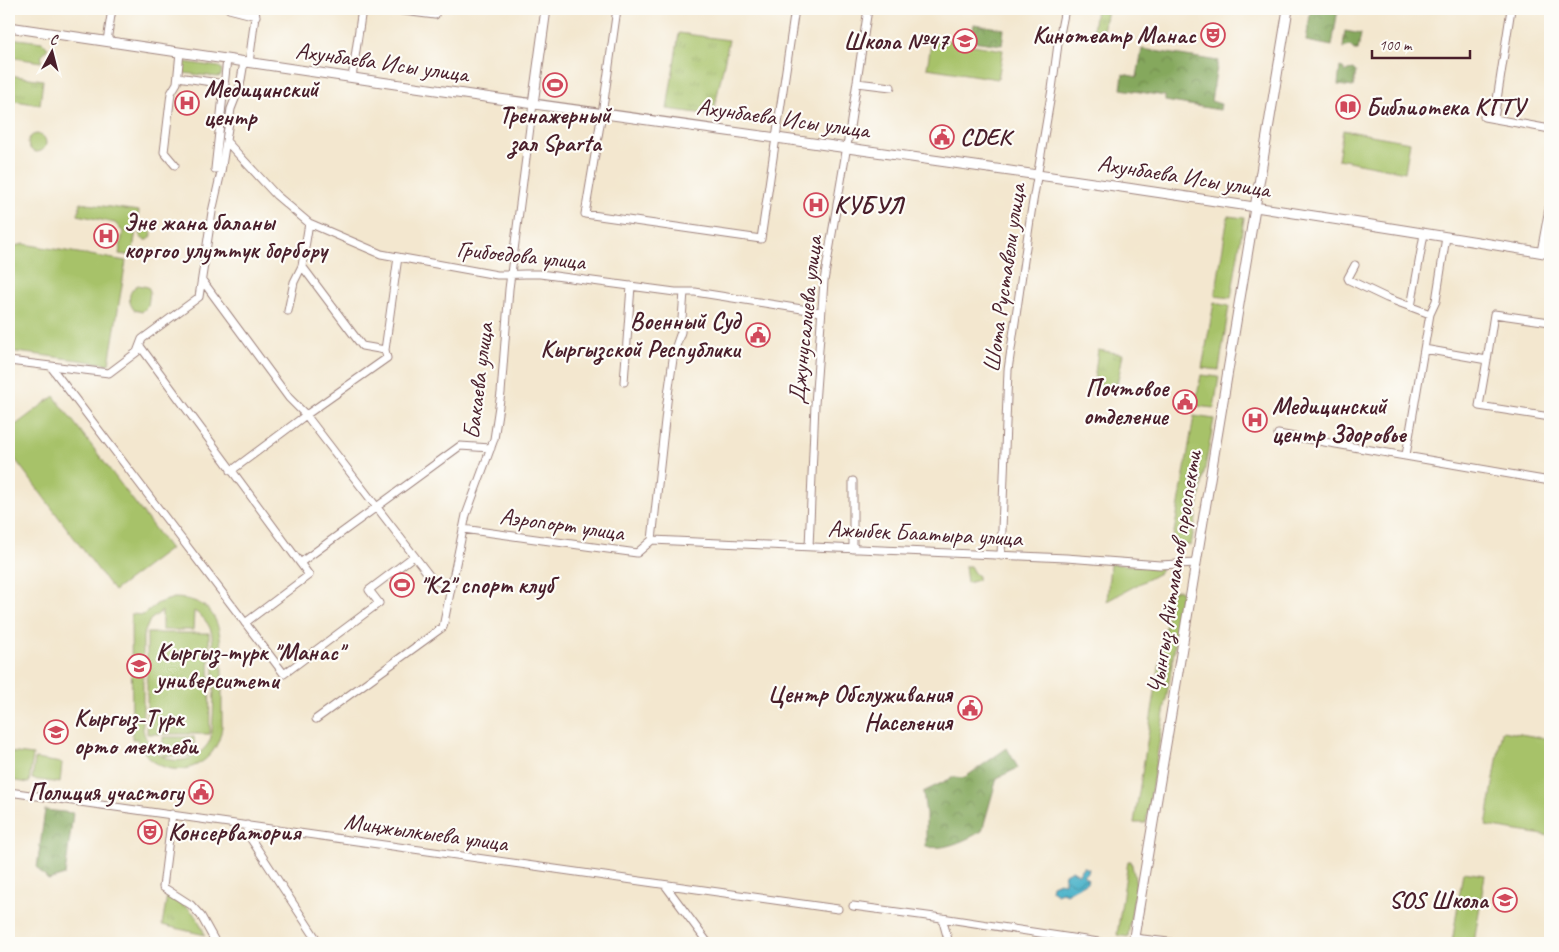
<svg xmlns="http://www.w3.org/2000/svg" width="1559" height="952" viewBox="0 0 1559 952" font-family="Caveat,sans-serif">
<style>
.grass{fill:#a7c269;stroke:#78704a;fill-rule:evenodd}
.forest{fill:url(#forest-crowns);stroke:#686444}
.park{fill:url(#park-tufts);stroke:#78704a}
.water{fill:url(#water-waves);stroke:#4a687a}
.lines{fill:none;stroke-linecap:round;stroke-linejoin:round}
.minor-casing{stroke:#9e837d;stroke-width:9}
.major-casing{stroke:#9e837d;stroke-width:11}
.minor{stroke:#fff;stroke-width:7}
.major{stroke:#fff;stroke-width:9}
.labels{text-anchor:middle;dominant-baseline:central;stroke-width:4.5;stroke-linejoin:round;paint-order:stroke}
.poi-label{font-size:24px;font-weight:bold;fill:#4a1f2b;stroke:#fdfcf7;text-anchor:start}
.street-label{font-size:24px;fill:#4a1f2b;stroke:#fdfcf7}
</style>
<defs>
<pattern id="forest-crowns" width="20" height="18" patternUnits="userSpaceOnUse" patternTransform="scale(1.25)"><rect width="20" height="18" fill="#85a85d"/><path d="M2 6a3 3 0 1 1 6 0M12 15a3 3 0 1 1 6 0" fill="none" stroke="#6f884d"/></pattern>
<pattern id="park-tufts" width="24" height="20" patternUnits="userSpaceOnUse" patternTransform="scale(1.25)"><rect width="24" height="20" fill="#a7c269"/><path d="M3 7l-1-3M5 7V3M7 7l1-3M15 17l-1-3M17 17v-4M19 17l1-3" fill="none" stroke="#91a65b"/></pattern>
<pattern id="water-waves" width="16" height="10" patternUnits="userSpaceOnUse" patternTransform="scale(1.25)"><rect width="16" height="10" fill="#4ab2c9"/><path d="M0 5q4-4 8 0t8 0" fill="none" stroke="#4090a3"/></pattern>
</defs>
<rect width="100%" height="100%" fill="#fdfcf7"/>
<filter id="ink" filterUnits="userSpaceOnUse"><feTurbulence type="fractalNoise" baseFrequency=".02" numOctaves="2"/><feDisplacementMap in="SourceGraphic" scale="10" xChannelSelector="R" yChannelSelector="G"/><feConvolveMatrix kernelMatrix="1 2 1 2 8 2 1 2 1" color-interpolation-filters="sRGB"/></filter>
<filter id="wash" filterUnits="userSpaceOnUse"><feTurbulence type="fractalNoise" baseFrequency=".0096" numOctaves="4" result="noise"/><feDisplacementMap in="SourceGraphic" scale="20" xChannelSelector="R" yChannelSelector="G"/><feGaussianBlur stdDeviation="1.12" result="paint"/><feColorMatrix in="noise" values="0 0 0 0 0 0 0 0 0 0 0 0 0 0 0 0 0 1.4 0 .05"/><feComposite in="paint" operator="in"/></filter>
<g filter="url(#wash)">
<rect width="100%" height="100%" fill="#f3e7cf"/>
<path class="grass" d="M9,38L42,42L48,48L42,55L41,62L9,57Z
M932,38L1003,50L998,79L927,68Z
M184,62L219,67L222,69L221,76L218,77L183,73Z
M1343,130L1410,142L1405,172L1338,159Z
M28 143a9 9 0 1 1 18 0a9 9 0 1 1-18 0Z
M80,203L139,211L132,256L119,254L123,232L115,223L78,215Z
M1228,216L1244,218L1231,298L1215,296Z
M140 234a6 6 0 1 1 12 0a6 6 0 1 1-12 0Z
M24,244L126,261L109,364L9,351V247Z
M138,285L148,287L150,291L148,306L142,312L134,310C127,301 128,291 138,285Z
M1214,303L1229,306L1219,370L1202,368Z
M1201,375L1219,377L1214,408L1195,406Z
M54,396L170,549L114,591L9,451V430Z
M1194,416L1214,419L1191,545L1172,544Z
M1110,564L1161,567V572L1107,601Z
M965,566H970L974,573L978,576V580L967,583Z
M1176,590H1180L1183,593V596L1146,823H1134L1171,593Z
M174,598C223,599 221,635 222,671C222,689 222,708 222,726C217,776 155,786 137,739H132L131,614L143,615L158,603ZM162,611V630H193L194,611C202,616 208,622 211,631C215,643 215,729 210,740C207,747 201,752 195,756L194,737H163V756H194C172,769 147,752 143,729V636L150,620Z
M147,633H209L210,734H147Z
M1502,731L1550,739V836L1486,826Z
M9,752L33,755L29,783L9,780Z
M35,759L62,763L60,783L32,779Z
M1128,861H1131L1136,883L1128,937L1117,935Z
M1463,872L1485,875L1474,943H1452Z"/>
<path class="forest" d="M1311,9H1338L1332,46L1306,41Z
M974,24L1004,29L1002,45L972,41Z
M1345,31L1361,34L1358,50H1354L1350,46L1343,48Z
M1142,49L1218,61L1211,101L1221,104L1220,110L1165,101V96L1121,89L1123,74L1137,77Z
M1340,67L1343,68L1346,72L1353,69L1356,72L1353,87L1338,85Z
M1007,748L1018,768L997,778L982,831C968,839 942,852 926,846V814L923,792L954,777L964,778Z
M45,810L73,813L65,875L48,880L37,868Z"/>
<path class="park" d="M1096,9H1107L1103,31L1093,30Z
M679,33L729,40L713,115L667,109Z
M9,75L43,80L40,105L9,100Z
M1098,350L1123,354L1116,391L1093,388Z
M167,896C189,906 196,912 205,935L162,925Z"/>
<path class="water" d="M1084,867L1089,869L1088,872L1083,875L1088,879L1087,882L1066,894L1062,892L1057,894L1051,890L1052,885L1059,882L1064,883L1065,874L1072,870L1079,874L1081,869Z"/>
</g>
<g filter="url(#ink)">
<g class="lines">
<g class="minor-casing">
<path id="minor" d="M229,9L256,16
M388,9L435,15L436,9
M617,9L604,101L585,214L761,239L795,9
M107,41L112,9
M249,63L256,9
M178,77L225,84
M352,78L362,9
M857,83L891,87
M1484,117L1550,129
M1494,119L1511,9
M226,141L276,195L309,223L381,254L497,275L525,274H540L675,292H695L821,312
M175,165L164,152L171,93L177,83L180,52
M215,169L227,59
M309,223L302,266L362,346L385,350
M1541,252L1550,203
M1355,265L1348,278L1349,280L1387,298L1430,314
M202,280L289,398L306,415L432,579L450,587
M1411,307L1424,234
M288,311L294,282L302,266
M140,346L309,575L245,623
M1424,349L1487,360L1479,406L1550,417
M1487,360L1494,314L1550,322
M9,361L109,373L137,352L142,339L199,297L212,212L221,172L231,109L240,86L244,62
M51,367L284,674L379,603L369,590L414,556
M624,382L631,286
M1278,434L1550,481
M1406,455L1430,314L1436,301L1446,237
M231,471L306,415L387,358L385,350L398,257
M463,529L637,553L652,540
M652,540L1066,558L1160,565L1196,563
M652,540L667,402L674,352L681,332L684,292
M809,547L815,404L824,281L849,134L868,9
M853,549V481
M1001,556L1008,370L1031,213L1052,89L1058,44L1065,9
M300,563L460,446L491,448
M316,719L443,627L466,515L494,439L501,393L509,289L533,104
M9,792L838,909
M172,814L163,887L191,905L201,916L216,943
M247,825V833L319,943
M665,885L708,943
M853,906L942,918L1105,943
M942,918L949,943
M1134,938L1177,943"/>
</g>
<g class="major-casing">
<path id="major" d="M9,27C153,48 298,70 443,91C812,144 1182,192 1550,254
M533,104L546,9
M1133,943L1288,9"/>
</g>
<use href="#minor" class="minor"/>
<use href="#major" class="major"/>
</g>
</g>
<defs>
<g id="theatre-ring" transform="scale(1.25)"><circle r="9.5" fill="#fdfcf7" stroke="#d1495b" stroke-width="1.5"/><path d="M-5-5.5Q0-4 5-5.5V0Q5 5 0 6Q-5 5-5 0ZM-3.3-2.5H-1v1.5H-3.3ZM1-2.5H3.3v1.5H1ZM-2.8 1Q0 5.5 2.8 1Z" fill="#d1495b"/></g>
<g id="school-ring" transform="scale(1.25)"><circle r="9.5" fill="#fdfcf7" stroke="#d1495b" stroke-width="1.5"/><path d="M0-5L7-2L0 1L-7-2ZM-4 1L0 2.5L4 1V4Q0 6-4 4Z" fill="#d1495b"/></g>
<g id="stadium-ring" transform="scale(1.25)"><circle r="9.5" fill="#fdfcf7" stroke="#d1495b" stroke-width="1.5"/><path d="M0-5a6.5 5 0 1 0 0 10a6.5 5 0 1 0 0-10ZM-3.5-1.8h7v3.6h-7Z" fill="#d1495b"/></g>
<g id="hospital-ring" transform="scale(1.25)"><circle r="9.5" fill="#fdfcf7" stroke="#d1495b" stroke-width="1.5"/><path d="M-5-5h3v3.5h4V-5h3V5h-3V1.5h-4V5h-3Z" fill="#d1495b"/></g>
<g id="library-ring" transform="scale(1.25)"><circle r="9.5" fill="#fdfcf7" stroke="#d1495b" stroke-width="1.5"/><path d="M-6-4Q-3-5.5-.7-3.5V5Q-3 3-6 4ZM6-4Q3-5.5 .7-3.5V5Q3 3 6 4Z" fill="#d1495b"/></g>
<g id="civic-ring" transform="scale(1.25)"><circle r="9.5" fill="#fdfcf7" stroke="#d1495b" stroke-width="1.5"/><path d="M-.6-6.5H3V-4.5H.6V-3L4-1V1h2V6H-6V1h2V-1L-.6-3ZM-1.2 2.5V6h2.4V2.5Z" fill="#d1495b"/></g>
<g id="university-ring" transform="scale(1.25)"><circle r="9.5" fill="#fdfcf7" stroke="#d1495b" stroke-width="1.5"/><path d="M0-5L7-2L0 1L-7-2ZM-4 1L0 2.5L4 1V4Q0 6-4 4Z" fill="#d1495b"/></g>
</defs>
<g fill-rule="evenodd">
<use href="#theatre-ring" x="1213" y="35"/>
<use href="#school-ring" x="965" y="41"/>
<use href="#stadium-ring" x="555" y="85"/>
<use href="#hospital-ring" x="187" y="103"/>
<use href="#library-ring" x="1348" y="107"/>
<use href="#civic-ring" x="942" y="137"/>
<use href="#hospital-ring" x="816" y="205"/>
<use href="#hospital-ring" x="106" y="236"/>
<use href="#civic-ring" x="758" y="335"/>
<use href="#civic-ring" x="1185" y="402"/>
<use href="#hospital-ring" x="1255" y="420"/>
<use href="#stadium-ring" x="402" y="585"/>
<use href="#university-ring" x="139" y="666"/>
<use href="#civic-ring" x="970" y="708"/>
<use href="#school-ring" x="56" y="732"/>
<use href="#civic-ring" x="201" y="792"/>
<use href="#theatre-ring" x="150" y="832"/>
<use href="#university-ring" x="1505" y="900"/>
</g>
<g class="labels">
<g class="poi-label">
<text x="1196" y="35" text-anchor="end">Кинотеатр Манас</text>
<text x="948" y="41" text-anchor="end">Школа №47</text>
<text x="204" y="89">Медицинский<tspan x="204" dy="28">центр</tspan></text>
<text x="1366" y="107">Библиотека КГТУ</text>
<text x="555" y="115" text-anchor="middle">Тренажерный<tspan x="555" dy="28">зал Sparta</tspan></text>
<text x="960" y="137">CDEK</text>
<text x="834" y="205">КУБУЛ</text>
<text x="124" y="222">Эне жана баланы<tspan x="124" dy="28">коргоо улуттук борбору</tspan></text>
<text x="740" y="321" text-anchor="end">Военный Суд<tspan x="740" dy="28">Кыргызской Республики</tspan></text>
<text x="1168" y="388" text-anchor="end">Почтовое<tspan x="1168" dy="28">отделение</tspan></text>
<text x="1272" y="406">Медицинский<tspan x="1272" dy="28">центр Здоровье</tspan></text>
<text x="420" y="585">"К2" спорт клуб</text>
<text x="156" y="652">Кыргыз-түрк "Манас"<tspan x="156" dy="28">университети</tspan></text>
<text x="952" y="694" text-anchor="end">Центр Обслуживания<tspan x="952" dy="28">Населения</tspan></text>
<text x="74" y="718">Кыргыз-Түрк<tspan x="74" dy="28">орто мектеби</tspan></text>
<text x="184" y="792" text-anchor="end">Полиция участогу</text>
<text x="168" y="832">Консерватория</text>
<text x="1488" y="900" text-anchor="end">SOS Школа</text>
</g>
<g class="street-label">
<text transform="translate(382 62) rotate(8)">Ахунбаева Исы улица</text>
<text transform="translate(783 118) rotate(8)">Ахунбаева Исы улица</text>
<text transform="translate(1184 176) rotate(9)">Ахунбаева Исы улица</text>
<text transform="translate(521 255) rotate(6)">Грибоедова улица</text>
<text transform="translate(1004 278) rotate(-82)">Шота Руставели улица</text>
<text transform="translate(805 320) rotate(-84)">Джунусалиева улица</text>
<text transform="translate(478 381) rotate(-83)">Бакаева улица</text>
<text transform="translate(562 524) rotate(8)">Аэропорт улица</text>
<text transform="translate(925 533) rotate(3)">Ажыбек Баатыра улица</text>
<text transform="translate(1174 572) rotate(-81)">Чынгыз Айтматов проспекти</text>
<text transform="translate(426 832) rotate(8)">Миңжылкыева улица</text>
</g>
</g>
<rect width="1559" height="952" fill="none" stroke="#fdfcf7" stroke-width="30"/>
<g transform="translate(52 52) rotate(7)" stroke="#fdfcf7" stroke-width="4" paint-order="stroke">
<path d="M0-4L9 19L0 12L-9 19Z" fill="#4a1f2b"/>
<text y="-8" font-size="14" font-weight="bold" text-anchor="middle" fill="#4a1f2b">С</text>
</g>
<path d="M1372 50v8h98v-8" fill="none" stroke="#4a1f2b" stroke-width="2.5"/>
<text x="1379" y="50" font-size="15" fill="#4a1f2b" stroke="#fdfcf7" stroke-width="4" paint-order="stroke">100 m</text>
</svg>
